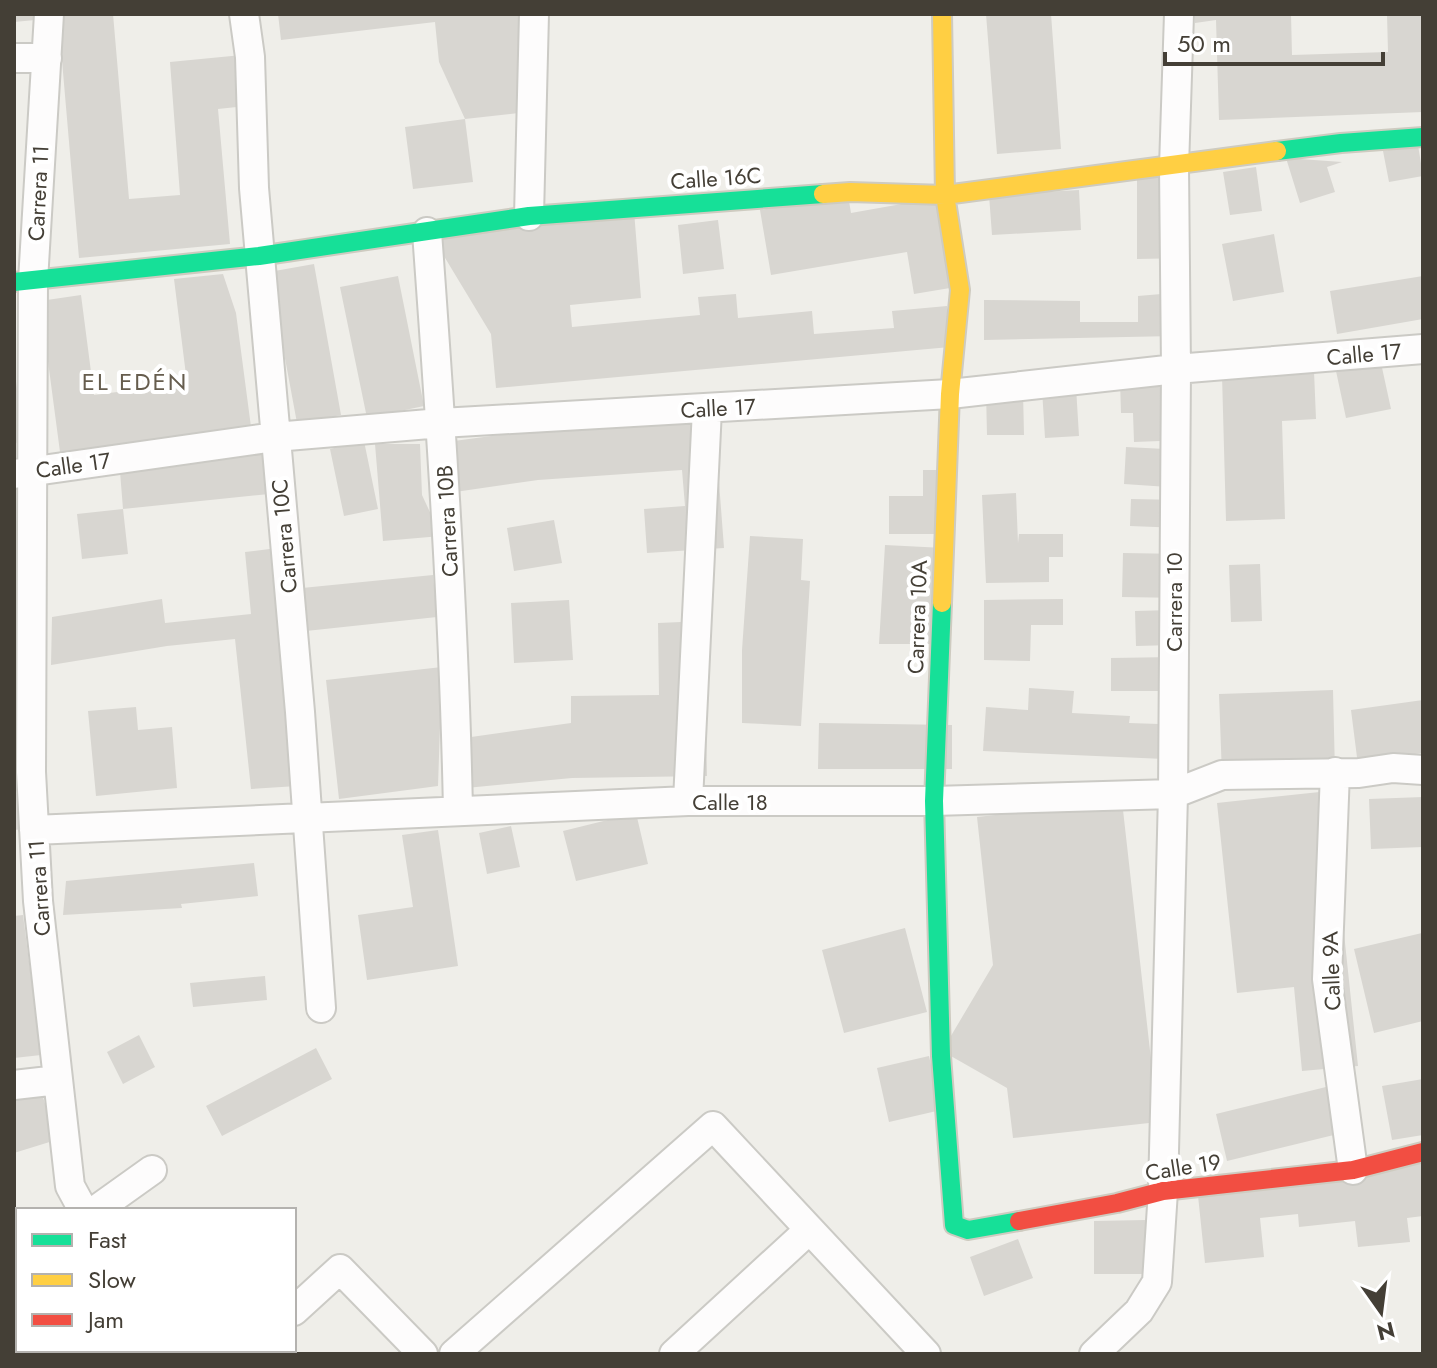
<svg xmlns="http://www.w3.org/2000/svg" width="1437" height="1368" viewBox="0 0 1437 1368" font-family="Jost,sans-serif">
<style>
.building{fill:#d8d6d1}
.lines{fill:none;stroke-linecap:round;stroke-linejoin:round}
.street-casing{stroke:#cbcac5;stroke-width:32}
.fast-casing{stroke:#cecbc0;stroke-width:22}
.slow-casing{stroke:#cecbc0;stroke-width:22}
.jam-casing{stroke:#cecbc0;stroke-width:22}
.street{stroke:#fdfcfc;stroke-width:28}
.fast{stroke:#16e098;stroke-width:18}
.slow{stroke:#ffcf43;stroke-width:18}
.jam{stroke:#f24e42;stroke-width:18}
.labels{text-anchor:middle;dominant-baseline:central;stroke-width:8;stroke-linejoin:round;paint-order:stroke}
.street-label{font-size:22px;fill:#443f36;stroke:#fff}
.neighbourhood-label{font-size:24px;letter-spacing:2px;fill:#665d4e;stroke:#fff}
</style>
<rect width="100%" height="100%" fill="#efeee9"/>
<path class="building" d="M14,14H35V20L14,22Z
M58,14H113L129,199L180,195L170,62L242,55L246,106L218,109L230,244L79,258Z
M278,14H531L527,112L465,119L439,62L435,22L281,40Z
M986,14H1051L1061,149L997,154Z
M1195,14H1291L1292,55L1388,52L1387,14H1423V112L1219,120L1216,20L1195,23Z
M465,119L473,182L413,189L405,127Z
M1418,145L1423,176L1389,182L1383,151Z
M1286,158L1342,162L1327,167L1335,192L1300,203Z
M1256,167L1262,211L1230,215L1223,172Z
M1137,173H1188V258L1137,259Z
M1079,190L1081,230L992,235L989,195Z
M848,195L851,213L941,197L956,287L914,294L907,252L771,275L760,210Z
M634,211L641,298L570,305L572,327L700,315L698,297L736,294L738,318L812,311L814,334L894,328L892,311L947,306L950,347L496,388L491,334L430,233Z
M718,220L724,269L683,274L678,225Z
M1274,234L1284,292L1233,301L1222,244Z
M314,264L341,415L297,423L269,272Z
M223,274L236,313L251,427L60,452L40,301L81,295L94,395L187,383L174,279Z
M398,276L424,406L367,418L340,287Z
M1423,276V319L1337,334L1330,291Z
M1173,293L1175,336L984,340V300L1080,301V322H1138V296Z
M1381,363L1391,409L1346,418L1336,371Z
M14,368L25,442L14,443Z
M1314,371L1316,419L1282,421L1285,519L1226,521L1222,375Z
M1171,379L1186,440L1134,442L1133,413H1121L1120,380Z
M1076,387L1079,436L1045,438L1042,389Z
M1023,391L1024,435H987L986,392Z
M714,416L724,548L647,553L644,509L685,506L682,470L538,480L455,492L454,441L535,430Z
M275,437L279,493L123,509L119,459Z
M364,441L378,509L344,516L330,449Z
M375,444H420L422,495L441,536L383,541Z
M1126,447L1185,450L1183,488L1124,484Z
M923,470H945V534H889V496H923Z
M1016,493L1018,543L1019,534H1063V557H1049V582L986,583L982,495Z
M1131,499L1182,500L1181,528L1130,526Z
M123,509L128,554L82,559L77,514Z
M554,520L562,563L514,571L507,528Z
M750,536L803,539L801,580L810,581L801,726L742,723V650Z
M885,545L944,548L948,644H879Z
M285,547L297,786L251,789L235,639L167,646L51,665L52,617L162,599L165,623L251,614L245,552Z
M1123,553L1184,554L1183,598L1122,597Z
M1260,564L1262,621L1231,622L1229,565Z
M433,575L437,617L306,631L302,588Z
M1063,599V625H1031L1030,661L984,660V600Z
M569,600L573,660L514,663L511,603Z
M1172,610L1173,645L1136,646L1135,611Z
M704,621L707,776L572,778L466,788L464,738L571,723V696L659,695L658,623Z
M1174,657V691H1111V658Z
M442,667L438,786L339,799L326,680Z
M1029,688L1074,691L1072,713L1130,716L1129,723L1189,725L1187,760L983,751L986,707L1028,710Z
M1333,690L1335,772L1222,775L1219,694Z
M1423,700V753L1392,757L1359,773L1351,710Z
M136,707L138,730L172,727L177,788L96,796L88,711Z
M819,723L952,725V769H818Z
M1329,791L1358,1066L1302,1071L1294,987L1237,993L1217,803Z
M24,793L25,829L14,830V794Z
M1423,797V847L1371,849L1369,799Z
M1122,801L1158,1122L1013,1138L1007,1088L942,1051L993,965L977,817Z
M636,813L648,864L576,881L563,831Z
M511,826L520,867L487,874L479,833Z
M438,830L458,966L367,980L358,915L413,907L402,835Z
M254,863L258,896L181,904L182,908L63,915L66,881Z
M23,915L41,1055L14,1058V916Z
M905,928L927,1012L844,1033L822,950Z
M1422,933L1423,1021L1374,1033L1354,949Z
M265,976L267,1000L193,1007L190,983Z
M139,1035L155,1067L123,1084L107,1052Z
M316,1048L332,1079L222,1136L206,1106Z
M929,1056L941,1110L889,1122L877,1068Z
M1423,1079V1135L1392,1140L1382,1086Z
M39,1084L56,1140L14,1153V1091Z
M1330,1086L1342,1133L1227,1161L1216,1114Z
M1423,1162V1216L1407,1218L1410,1242L1358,1247L1355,1221L1299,1227L1298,1214L1260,1218L1264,1257L1205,1263L1197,1186Z
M1146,1220L1147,1274H1094V1221Z
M1018,1239L1033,1278L984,1296L970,1257Z"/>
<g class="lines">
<g class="street-casing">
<path id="street" d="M49,14L33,281L31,772L38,901L70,1186L83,1210
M244,14L250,57L254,188L300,712L321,1008
M14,58H47
M529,216L534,14
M427,232C441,425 454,617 458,810
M14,474L275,437L441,423L950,394L1176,369L1423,349
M1335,772L1327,979L1353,1170
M688,801L707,409
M34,830L688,801H934L1173,794L1222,775L1359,773L1393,768L1423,770
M14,1085L58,1080
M96,1210L152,1170
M14,1254L18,1252
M294,1311L340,1269L423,1354
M58,1354L64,1350
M247,1354L251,1350
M454,1354L713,1126L926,1354
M674,1354L809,1230
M1094,1354L1139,1311L1157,1282L1163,1191L1173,794L1176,369L1174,167L1179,14"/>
</g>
<g class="fast-casing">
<path id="fast" d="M1277,151L1341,143L1423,137
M14,282L259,256L529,216L823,194
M942,603L934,801L941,1056L954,1225L968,1230L1019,1221"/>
</g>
<g class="slow-casing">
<path id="slow" d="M823,194L850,192L945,195L1277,151
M942,603L950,394L960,290L945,195L942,14"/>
</g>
<g class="jam-casing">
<path id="jam" d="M1019,1221L1117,1203L1163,1191L1353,1170L1423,1152"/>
</g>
<use href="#street" class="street"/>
<use href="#fast" class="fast"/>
<use href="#slow" class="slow"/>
<use href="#jam" class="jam"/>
</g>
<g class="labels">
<g class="street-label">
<text transform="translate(716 178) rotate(-4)">Calle 16C</text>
<text transform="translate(38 193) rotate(-87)">Carrera 11</text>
<text transform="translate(1364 354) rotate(-5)">Calle 17</text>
<text transform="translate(718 408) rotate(-3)">Calle 17</text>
<text transform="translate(73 465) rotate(-8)">Calle 17</text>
<text transform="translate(447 521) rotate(-93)">Carrera 10B</text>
<text transform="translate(284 536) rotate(-95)">Carrera 10C</text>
<text transform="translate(1174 602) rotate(-90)">Carrera 10</text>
<text transform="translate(917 617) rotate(-88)">Carrera 10A</text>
<text x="730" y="802">Calle 18</text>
<text transform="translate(39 888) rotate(-94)">Carrera 11</text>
<text transform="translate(1331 971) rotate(-92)">Calle 9A</text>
<text transform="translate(1183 1167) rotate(-9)">Calle 19</text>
</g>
<g class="neighbourhood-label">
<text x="135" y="381">EL EDÉN</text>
</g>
</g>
<rect width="1437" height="1368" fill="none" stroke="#443f36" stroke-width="32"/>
<rect x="16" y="1208" width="280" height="144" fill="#ffffff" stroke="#b4b2af" stroke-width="2"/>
<rect x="32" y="1234" width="40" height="12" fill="#16e098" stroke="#b4b2af" stroke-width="2"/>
<text x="88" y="1248" font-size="24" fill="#443f36">Fast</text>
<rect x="32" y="1274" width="40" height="12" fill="#ffcf43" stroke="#b4b2af" stroke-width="2"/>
<text x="88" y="1288" font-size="24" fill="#443f36">Slow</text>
<rect x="32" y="1314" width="40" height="12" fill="#f24e42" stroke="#b4b2af" stroke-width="2"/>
<text x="88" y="1328" font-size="24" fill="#443f36">Jam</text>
<g transform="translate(1381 1312) rotate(166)" stroke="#ffffff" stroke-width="6" paint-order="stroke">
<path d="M0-6L14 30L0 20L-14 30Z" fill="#443f36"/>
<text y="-12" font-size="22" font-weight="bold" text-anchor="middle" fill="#443f36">N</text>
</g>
<path d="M1165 52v12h218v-12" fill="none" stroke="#443f36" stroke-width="4"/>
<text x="1177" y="52" font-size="24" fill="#443f36" stroke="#ffffff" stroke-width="6" paint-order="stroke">50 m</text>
</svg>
